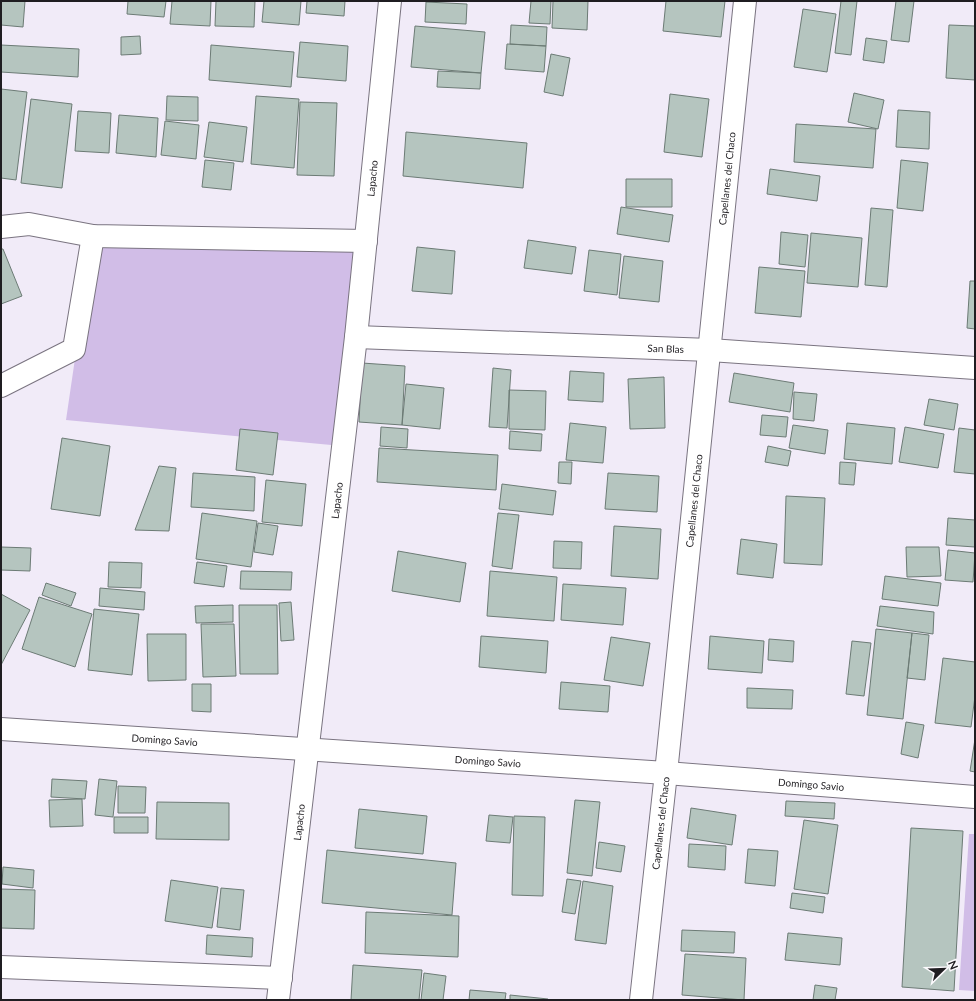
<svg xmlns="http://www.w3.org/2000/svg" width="976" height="1001" viewBox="0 0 976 1001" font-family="Lato,sans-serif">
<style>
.green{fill:#d1bde7}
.building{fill:#b5c5bf;stroke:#6c7b75}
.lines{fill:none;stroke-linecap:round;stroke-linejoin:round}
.minor-casing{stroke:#7a7480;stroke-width:24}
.minor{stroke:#fff;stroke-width:22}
.labels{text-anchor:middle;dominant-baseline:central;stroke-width:3.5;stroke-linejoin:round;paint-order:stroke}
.street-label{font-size:10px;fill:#1f1d21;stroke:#fcfafd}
</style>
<rect width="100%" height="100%" fill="#f1ebf8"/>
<path class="green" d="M93,236L366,241L342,446L66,420Z
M969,834H975V991L959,990Z"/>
<path class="building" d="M1,1H25L23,27L1,25Z
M128,1H166L164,17L127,14Z
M172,1H211L210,26L170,24Z
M216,1H255L254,27L215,26Z
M264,1H301L299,25L262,22Z
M307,1H345L344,16L306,13Z
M531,1H551L550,24L529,23Z
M553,1H588L587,30L552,28Z
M666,1H725L721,37L663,31Z
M841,1H857L851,55L835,53Z
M896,1H914L909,42L891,40Z
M426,2L467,4L466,24L425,22Z
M803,9L836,14L827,72L794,67Z
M511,25L547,27L546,46L510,44Z
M949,25L975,26V80L946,78Z
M415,26L485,32L481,73L411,67Z
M140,36L141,54L121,55V37Z
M866,38L887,41L884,63L863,60Z
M300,42L348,46L346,81L297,77Z
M507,44L546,46L544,72L505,69Z
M1,45L79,49L78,77L1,72Z
M211,45L294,52L291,87L209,80Z
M551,54L570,58L563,96L544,92Z
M438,71L481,73L480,89L437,87Z
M1,89L27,92L16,180L1,178Z
M854,93L884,100L878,129L848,122Z
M670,94L709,99L702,157L664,152Z
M167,96L198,97V121L166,120Z
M256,96L299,99L294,168L251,164Z
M31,99L72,104L62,188L21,183Z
M300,102L337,103L334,176L297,175Z
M898,110L930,112L929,149L896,147Z
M78,111L111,113L109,153L75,151Z
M119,115L158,118L156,157L116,153Z
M165,121L199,125L196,159L161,155Z
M209,122L247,127L243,162L204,157Z
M796,124L876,129L873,168L794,162Z
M406,132L527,143L523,188L403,176Z
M205,160L234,163L231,190L202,187Z
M901,160L928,163L923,211L897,208Z
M770,169L820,176L817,201L767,194Z
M626,179H672V207H626Z
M621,207L673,215L669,242L617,234Z
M871,208L893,210L887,287L865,285Z
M781,232L808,235L805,267L779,264Z
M811,233L862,238L858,287L807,283Z
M528,240L576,247L572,274L524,268Z
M417,247L455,251L452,294L412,291Z
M1,249H3L22,296L1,304Z
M589,250L621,254L617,295L584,291Z
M624,256L663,261L659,302L619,298Z
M759,267L805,271L801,317L755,313Z
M970,281H975V329L967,328Z
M362,363L405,366L402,425L359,422Z
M493,368L511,370L507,428L489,427Z
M570,371L604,373L603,402L568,400Z
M734,373L794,383L790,412L729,402Z
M664,377L665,428L630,429L628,379Z
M406,384L444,388L440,429L402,425Z
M509,390L546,391L545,430L509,429Z
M794,392L817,394L814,421L793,419Z
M929,399L958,404L954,430L924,425Z
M762,415L788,417L786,437L760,435Z
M570,423L606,427L603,463L566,460Z
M847,423L895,428L892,464L844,459Z
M793,425L828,430L825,454L789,448Z
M381,427L408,429L407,448L380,446Z
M905,427L944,434L938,468L899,462Z
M959,428L975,430V474L954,472Z
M240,429L278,433L273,475L236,470Z
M510,431L542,434L541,451L509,449Z
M62,438L110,446L100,516L51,509Z
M768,446L791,451L788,466L765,462Z
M379,448L498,455L496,490L377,482Z
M559,462H572L571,484L558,483Z
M840,462L856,463L854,485L839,484Z
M159,466L176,468L169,531L135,530Z
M193,473L255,477L254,511L191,507Z
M608,473L659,476L657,512L605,509Z
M266,480L306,484L302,526L262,522Z
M502,484L556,491L553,515L499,509Z
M786,496L825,498L822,565L784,563Z
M202,513L257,521L251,567L196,559Z
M498,513L519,515L512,569L492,566Z
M948,518L975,520V547L946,545Z
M258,523L278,526L273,555L254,552Z
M614,526L661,529L658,579L611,576Z
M741,539L777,544L773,578L737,574Z
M554,541L582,542L581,569L553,568Z
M1,547L31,548L30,571L1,570Z
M906,547H939L941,576L907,577Z
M948,550L975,553L973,582L945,580Z
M398,551L466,563L460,602L392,591Z
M109,562L142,563L141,588L108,587Z
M197,562L227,566L224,587L194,583Z
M241,571L292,572L291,590L240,589Z
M490,571L557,577L554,621L487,616Z
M885,576L941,583L938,606L882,599Z
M46,583L76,593L71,606L42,595Z
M563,584L626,588L623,625L561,620Z
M100,588L145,592L144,610L99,606Z
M1,594L30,610L1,665Z
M39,597L92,614L75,667L22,649Z
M291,602L294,640L281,641L279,603Z
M233,605V622L196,623L195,606Z
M239,605H277L278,674H240Z
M880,606L934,612L933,634L877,626Z
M94,609L139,614L132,675L88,670Z
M201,624H234L236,676L203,677Z
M876,629L912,633L903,719L867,715Z
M912,633L929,635L925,680L907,678Z
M147,634H186V680L148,681Z
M481,636L548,641L546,673L479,667Z
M710,636L764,641L762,673L708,669Z
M611,637L650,643L643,686L604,680Z
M769,639L794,641L793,662L768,660Z
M852,641L871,643L864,696L846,694Z
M943,658L975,662V696L971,727L935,723Z
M561,682L610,686L608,712L559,709Z
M192,684H211V712L192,711Z
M747,688L793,690L792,709L747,708Z
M906,722L924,725L918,758L901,754Z
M975,739V772L970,771Z
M52,779L87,781L85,799L51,797Z
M99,779L117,781L113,817L95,815Z
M118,786L146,787L145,813H118Z
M82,799L83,826L50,827L49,800Z
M575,800L600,802L592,876L567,873Z
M786,801L835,803L834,819L785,816Z
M157,802L229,803V840L156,839Z
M691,808L736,815L732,845L687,838Z
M359,809L427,816L423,854L355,848Z
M489,815L513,817L510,843L486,841Z
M514,816L545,817L543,896L512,895Z
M114,817H148V833H114Z
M804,820L838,825L828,894L794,889Z
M911,828L963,831L954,991L902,987Z
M599,842L625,846L621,872L596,868Z
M689,844L726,846L725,870L688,867Z
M748,849L778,851L775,886L745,883Z
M327,850L456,863L452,915L322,903Z
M3,867L34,870L33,888L2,884Z
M567,879L581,881L575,914L562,912Z
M171,880L218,887L212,928L165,921Z
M583,881L613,886L606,944L575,940Z
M221,888L244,890L240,930L217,927Z
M1,889L35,890L34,929L1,928Z
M792,893L825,897L823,913L790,908Z
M366,912L459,916L458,957L365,953Z
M682,930L735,932L734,953L681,951Z
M788,933L842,938L840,965L785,960Z
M207,935L253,938L252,957L206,954Z
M685,954L746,958L744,1000L682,995Z
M353,965L422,970L419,1000H351Z
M424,973L446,976L443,1000H421Z
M815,985L837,988L835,1000H813Z
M470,990L506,993L505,1000H469Z
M510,995L548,999V1000H510Z"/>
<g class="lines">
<g class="minor-casing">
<g id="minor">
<path d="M1,227L29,224L93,236L366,241"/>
<path id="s1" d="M356,337L710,350L975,368"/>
<path d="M1,386L74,349L93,236"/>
<path id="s2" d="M1,729L666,773L975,797"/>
<path d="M1,967L281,978"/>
<path id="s3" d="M278,1000L356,337L390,1"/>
<path id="s4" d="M641,1000L666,773L745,1"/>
</g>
</g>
<use href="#minor" class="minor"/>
</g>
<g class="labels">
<g class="street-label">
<text stroke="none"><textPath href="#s4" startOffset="826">Capellanes del Chaco</textPath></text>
<text stroke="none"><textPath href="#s3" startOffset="827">Lapacho</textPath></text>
<text stroke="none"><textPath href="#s1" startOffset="310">San Blas</textPath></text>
<text stroke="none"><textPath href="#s3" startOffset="503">Lapacho</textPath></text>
<text stroke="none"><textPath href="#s4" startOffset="502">Capellanes del Chaco</textPath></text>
<text stroke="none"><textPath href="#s2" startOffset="164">Domingo Savio</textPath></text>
<text stroke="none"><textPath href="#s2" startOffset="488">Domingo Savio</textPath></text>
<text stroke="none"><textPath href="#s2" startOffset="812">Domingo Savio</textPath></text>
<text stroke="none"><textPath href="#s3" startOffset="179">Lapacho</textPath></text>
<text stroke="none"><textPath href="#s4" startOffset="178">Capellanes del Chaco</textPath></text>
</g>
</g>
<rect width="976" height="1001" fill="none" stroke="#1f1d21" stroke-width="4"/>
<g transform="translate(944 969) rotate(67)" stroke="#fcfafd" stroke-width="3" paint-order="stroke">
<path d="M0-3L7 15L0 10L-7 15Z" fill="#1f1d21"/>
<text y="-6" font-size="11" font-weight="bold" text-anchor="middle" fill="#1f1d21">N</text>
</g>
</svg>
